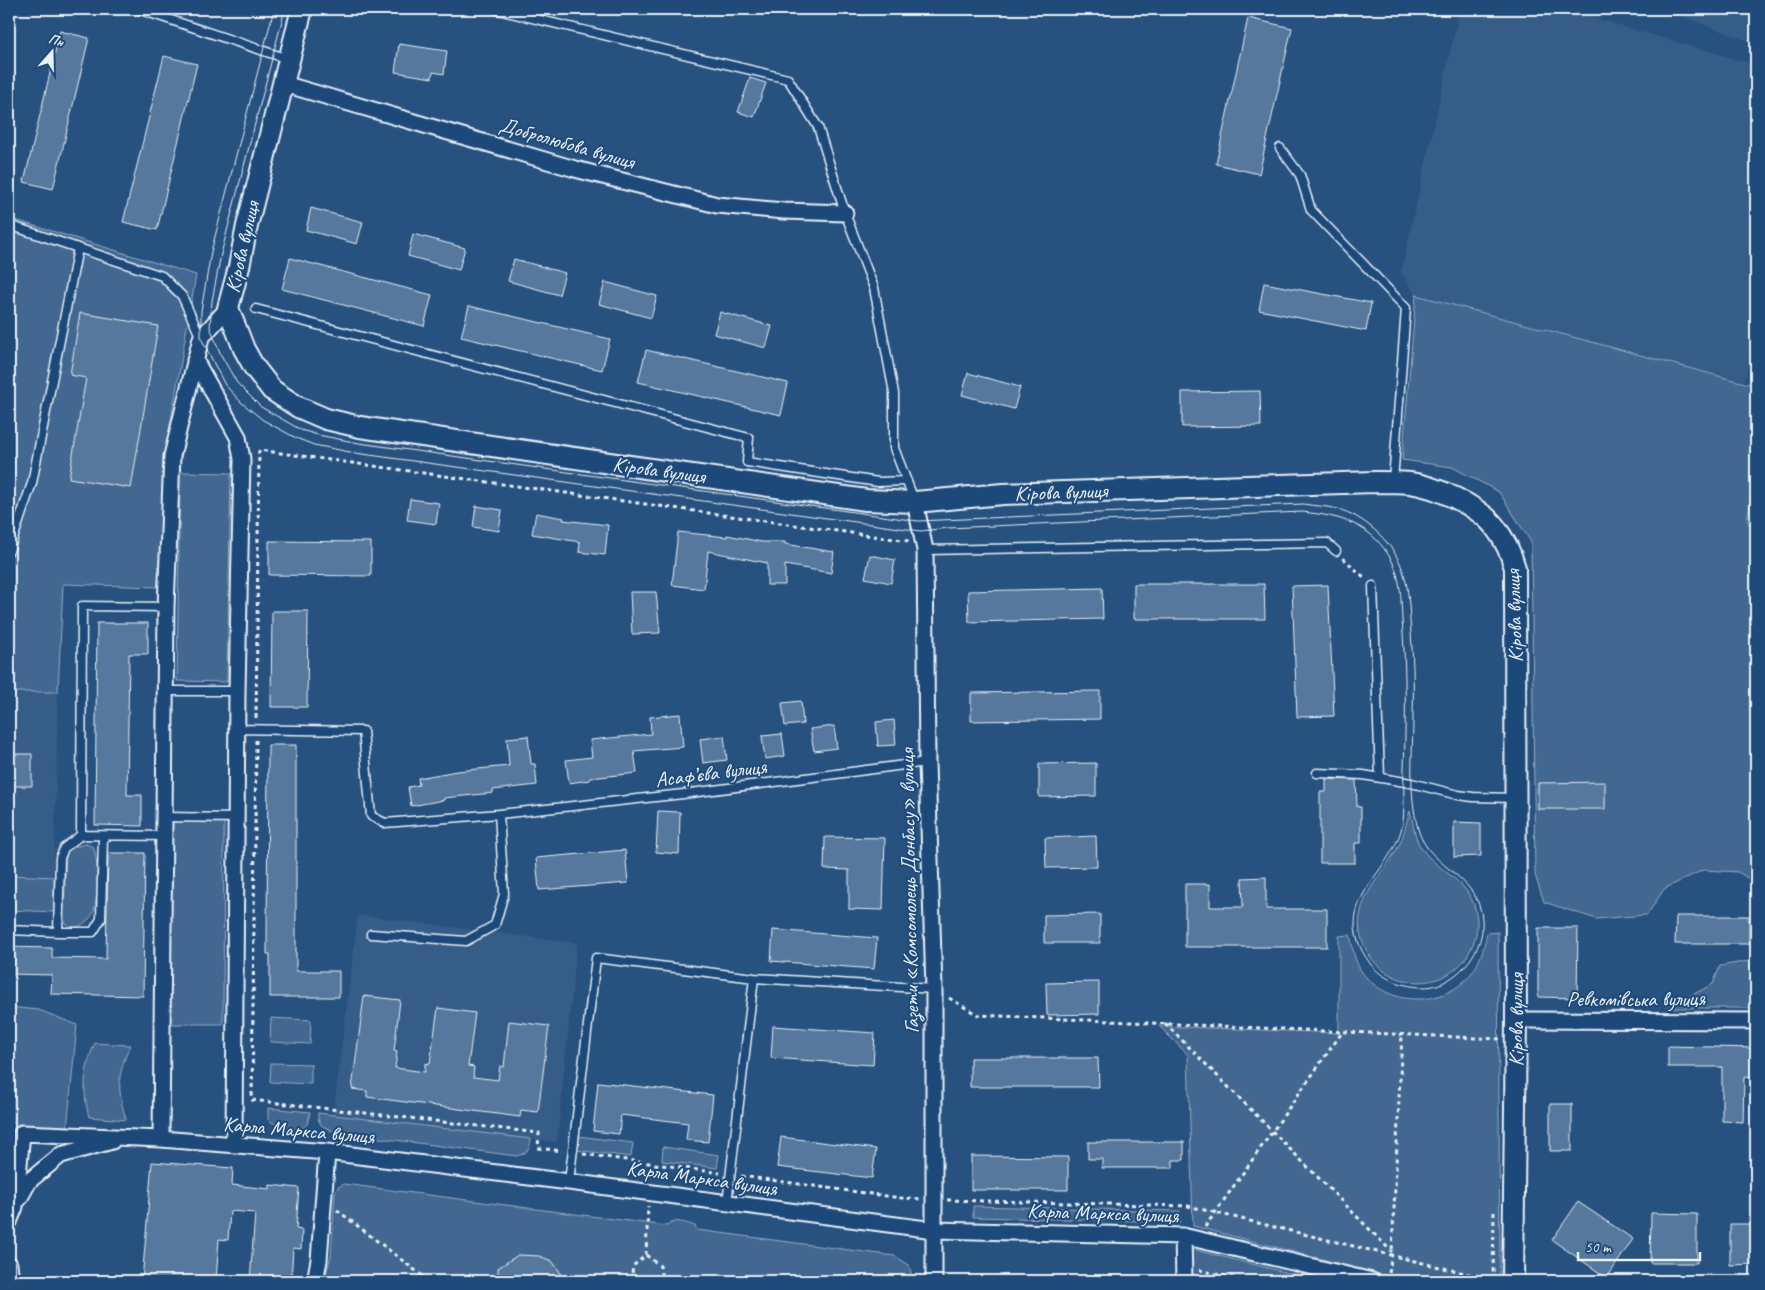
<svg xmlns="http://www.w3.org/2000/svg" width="1765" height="1290" viewBox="0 0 1765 1290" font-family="Caveat,sans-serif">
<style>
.built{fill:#355d88}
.green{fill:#436891;stroke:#96acc4}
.building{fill:#57789d;stroke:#e8f1f8}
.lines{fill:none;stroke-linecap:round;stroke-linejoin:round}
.lane-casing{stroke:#e8f1f8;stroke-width:11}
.street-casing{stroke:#e8f1f8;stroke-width:19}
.secondary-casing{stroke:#e8f1f8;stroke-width:24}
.path{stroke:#e8f1f8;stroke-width:3;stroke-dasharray:4 4;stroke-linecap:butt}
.lane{stroke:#1f4a7a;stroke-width:8}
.street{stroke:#1f4a7a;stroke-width:15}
.secondary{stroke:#1f4a7a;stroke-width:20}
.tram{stroke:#e8f1f8;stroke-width:1}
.labels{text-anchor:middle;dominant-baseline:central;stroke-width:4;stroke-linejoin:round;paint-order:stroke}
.street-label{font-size:21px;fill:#e8f1f8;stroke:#1f4a7a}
</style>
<rect width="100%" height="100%" fill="#27517f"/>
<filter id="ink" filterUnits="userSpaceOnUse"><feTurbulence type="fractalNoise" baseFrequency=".02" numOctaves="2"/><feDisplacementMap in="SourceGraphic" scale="10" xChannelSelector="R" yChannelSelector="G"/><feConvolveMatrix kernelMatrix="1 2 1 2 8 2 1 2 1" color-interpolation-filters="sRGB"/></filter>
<g filter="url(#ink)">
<path class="built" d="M1460,9H1563L1756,65V334L1744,382L1416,295L1401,272Z
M1662,9H1756V44Z
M1756,469V537L1747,520Z
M9,692H58L54,877L9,875Z
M358,915L577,943L557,1142L333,1115Z"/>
<path class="green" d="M9,218L196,275L165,455L158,587L63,584L58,692H9Z
M1416,295L1756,386V469L1747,520L1756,537V883L1738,872L1703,870L1664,889L1647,915L1596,919L1544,902L1535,875L1531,542L1499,492L1452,467L1402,460Z
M180,472L231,473L227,682L177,681Z
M1410,811C1413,821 1414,834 1419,844C1436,874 1474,878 1477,920C1478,929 1475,940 1471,949C1449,995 1383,992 1364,945C1360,936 1358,925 1360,916C1364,890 1386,869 1398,847C1404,837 1406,822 1410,811Z
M171,821L224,822L223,1024H169Z
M86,844L93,847L95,852C98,868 98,895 94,911C90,923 68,937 64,918L66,853L69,848Z
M9,875L54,877V912L9,910Z
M1498,932L1500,1281H1407L1193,1226L1188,1055L1159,1026L1339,1033V936L1350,935C1353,948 1354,961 1362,972C1387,1007 1443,1008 1470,975C1480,964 1484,947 1487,933Z
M1756,949V1008H1667L1713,984L1720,966L1749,961Z
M9,1007L39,1010L77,1025L67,1129L9,1123Z
M271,1018L311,1020L310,1044L270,1042Z
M95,1043L130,1045C117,1077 117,1087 126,1120L89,1117C82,1091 84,1067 95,1043Z
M271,1063L311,1064V1084L270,1082Z
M268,1108L310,1112C309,1116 309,1121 307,1124C300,1134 275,1127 268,1119Z
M318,1113L531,1139C530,1149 527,1154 516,1156L334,1132L321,1125L318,1119Z
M578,1136L633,1143L631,1157L576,1150Z
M663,1147L719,1155L717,1168L662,1161Z
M344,1184L667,1226C676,1218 685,1223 695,1226L697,1230L895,1256L909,1265L913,1281H324L331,1256L335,1192L338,1187Z
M973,1206L1180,1211V1222L973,1217Z
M1191,1249L1321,1281H1192Z"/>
<path class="building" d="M1248,18L1292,28L1259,174L1216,164Z
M60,31L89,38L53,189L24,182Z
M399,44L447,51L444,74L433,72L432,78L395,72Z
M164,56L197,64L157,230L123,222Z
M750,78L766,83L754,117L738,112Z
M311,208L363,222L357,244L306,230Z
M413,234L465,248L459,270L408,256Z
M290,258L432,295L424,326L282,289Z
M514,259L565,273L559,295L508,281Z
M605,282L657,296L651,318L599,304Z
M1264,283L1371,303L1366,331L1259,310Z
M469,306L610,339L602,370L461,337Z
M720,312L772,326L766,348L714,334Z
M80,313L158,326L131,488L69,478L86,378L70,375Z
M646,350L788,383L781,415L638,382Z
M968,373L1020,387L1014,409L962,395Z
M1260,391L1261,426L1182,427V392Z
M410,499L439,503L436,524L407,520Z
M476,506L502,510L499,531L473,527Z
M536,513L564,518L563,520L608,525L605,555L579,552L580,542L532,534Z
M678,532L727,537V535L762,542H785V544L834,552L831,573L785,565V585H767V563L708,551L704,589L672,585Z
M269,541L371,542V576L269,575Z
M870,555L895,560L891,583L865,578Z
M1134,584H1264L1265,619H1134Z
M1328,585L1334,716L1297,717L1292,586Z
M1102,588L1103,619L969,622L968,591Z
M630,592H656L660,633L632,634Z
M272,611H308L307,707H271Z
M97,623H148V654H129L127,795H142V826L95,825Z
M1100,691V719L971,721V693Z
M801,701L803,724L785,726L782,703Z
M680,714L683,747L634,751L637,773L590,778V780L569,783L566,760L592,757L590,740L651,734L650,717Z
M894,720L896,745L878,746L876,722Z
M834,726L837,748L814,751L810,729Z
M782,734L785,756L765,759L762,736Z
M528,736L531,764H535L537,785L493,790V793L444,798V800L411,806L408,787L419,785L418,778L457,771L509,766L507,738Z
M724,736L727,760L703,763L700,739Z
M268,745H296V971H339V997H270V954H267Z
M9,754H32V786H9Z
M1096,763V796L1039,797V764Z
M1326,779L1356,780L1357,807H1361V843H1355V863H1320V792H1326Z
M1605,782V809H1538V783Z
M658,811L680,812L679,854L656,852Z
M1454,822L1481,823V856L1454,857Z
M1096,836L1097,867L1046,868L1045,838Z
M825,837L885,838L883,910L849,909V870L824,869Z
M625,850L628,883L539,890L536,858Z
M108,853H145L143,996L51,994L52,975L9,974V947L52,948V958L106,959Z
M1266,877V909H1327V947H1185V884H1210V907H1243L1242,878Z
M1100,914V943H1044V915Z
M1676,916H1749V944H1675Z
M1538,928H1578L1577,998L1538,997Z
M773,930L877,938L874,969L771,961Z
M1099,982V1014L1047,1015L1046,983Z
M364,996L400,1000L394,1051L397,1052L395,1068L425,1072V1064L430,1063L438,1008L475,1013L468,1066L474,1067L473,1077L498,1080L500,1066L504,1067L509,1021L549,1026L538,1112L521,1110L520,1117L367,1097V1091L352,1089Z
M773,1026L875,1033L873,1065L771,1058Z
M1668,1046L1756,1048V1078L1744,1077L1743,1122L1722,1121V1067H1668Z
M970,1058H1098L1099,1087H970Z
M598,1082L713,1095L708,1142L686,1140L688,1123L621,1115L619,1134L593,1131Z
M1550,1104H1572V1151H1550Z
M781,1137L876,1149L872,1178L777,1167Z
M1088,1142H1184V1160H1173V1168H1102V1159H1088Z
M971,1156L1068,1157V1190H971Z
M152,1162L233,1168L232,1185L270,1189V1185L299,1188L296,1229L302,1230L301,1249L293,1248L291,1281H250L255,1213L230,1211L228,1240L219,1239L216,1281H142Z
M1578,1202L1633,1239L1607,1278L1552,1240Z
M1651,1213L1697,1214V1263H1650Z
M1730,1224H1756V1264L1730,1265Z
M518,1255L539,1256L552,1261L560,1272L561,1281H498V1268Z"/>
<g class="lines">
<g class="lane-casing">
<path id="lane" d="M138,9L288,59
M494,9L788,79L818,127L845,213L874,288L894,393V448L914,500
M1280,148L1300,175L1311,210L1406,308L1393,481
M9,225L162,276L182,296L201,338
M256,309L749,438L747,462L878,482L907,481
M925,550L1327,543L1336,551
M9,551L32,483L78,248
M1373,586L1380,777
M166,691H237
M237,729L363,731L371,816L385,823L499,814
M1317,773L1363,775L1411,783L1458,795L1473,797L1514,798
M164,817L236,818
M81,835L64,848L60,858L58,932H93L101,919L103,836
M163,836L81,835L82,606L166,607
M9,930L58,932
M371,934L466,941L495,925L504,894L499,814L683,794L927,762
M754,978L934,989
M569,1182L596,958L754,978L727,1203"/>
</g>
<g class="street-casing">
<path id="street" d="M284,84L575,169L717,205L784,211L845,213
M195,360L238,437L242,459L237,691L234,1145
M915,502L925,550L927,762L934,989V1281
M1516,1020L1756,1021
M161,1139L166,607L172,456L201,338L228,308
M19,1199L29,1181L61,1155L112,1141
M9,1222L15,1207L22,1133L161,1139L327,1152L569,1182L934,1230L1183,1236L1372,1281
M1183,1236L1184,1281
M9,1264L11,1281
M315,1281L319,1260L327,1152"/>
</g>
<g class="secondary-casing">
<path id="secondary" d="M302,9L247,226L239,267L228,308L244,349L254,367L272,390L298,407L326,419L360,427L866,500L915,502L1003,494L1375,482C1386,482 1398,482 1410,483C1435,486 1479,506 1495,527C1505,540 1511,553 1515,568L1516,1020L1513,1281"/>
</g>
<path class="path" d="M1343,558L1366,579
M256,718L259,450L909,541
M256,740L252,1100L539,1133L538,1148L562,1151
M949,998L978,1015L1500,1039
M1165,1023L1392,1252
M583,1154L720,1173
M741,1176L901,1198L921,1199
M947,1200L1188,1206L1493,1280
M337,1210L429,1281
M1205,1227L1343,1031
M646,1255L660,1266L662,1281
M1199,1270L1246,1281
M1493,1280L1494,1211
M631,1281L633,1266L646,1255L648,1206
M1388,1281L1392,1252L1402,1034"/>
<use href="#lane" class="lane"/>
<use href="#street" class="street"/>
<use href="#secondary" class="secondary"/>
<path class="tram" d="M274,9L211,252L201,311V338L225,385L242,403L263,420L296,438L314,445L355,453L921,531L948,528L1302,512C1341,516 1372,524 1392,561C1401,578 1401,600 1402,619C1406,669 1406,718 1404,768C1403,786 1405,804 1403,822C1395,873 1326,901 1369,962C1381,979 1401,986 1421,987C1450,989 1479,958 1482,931C1487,875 1429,871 1418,829C1408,791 1413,755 1413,716C1414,684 1413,653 1410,621C1409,601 1408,581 1400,563C1389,539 1363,516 1338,509C1327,506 1314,506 1303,504L918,521L359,443L318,435L301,430L261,407L237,383L221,355L210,327L212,301L221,254L285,9"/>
</g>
</g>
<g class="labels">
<g class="street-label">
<text transform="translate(567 143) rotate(16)">Добролюбова вулиця</text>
<text transform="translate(242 247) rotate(-77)">Кірова вулиця</text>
<text transform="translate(659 470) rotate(8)">Кірова вулиця</text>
<text transform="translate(1061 492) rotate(-2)">Кірова вулиця</text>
<text transform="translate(1514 616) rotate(-92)">Кірова вулиця</text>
<text transform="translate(711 773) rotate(-7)">Асаф’єва вулиця</text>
<text transform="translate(909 891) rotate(-91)">Газети «Комсомолець Донбасу» вулиця</text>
<text x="1636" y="999">Ревкомівська вулиця</text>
<text transform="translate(1516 1020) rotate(-90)">Кірова вулиця</text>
<text transform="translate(299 1130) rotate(5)">Карла Маркса вулиця</text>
<text transform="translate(702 1178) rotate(8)">Карла Маркса вулиця</text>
<text transform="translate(1103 1213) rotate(2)">Карла Маркса вулиця</text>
</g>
</g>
<rect width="1765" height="1290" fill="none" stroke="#1f4a7a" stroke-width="30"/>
<rect x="15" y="15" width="1735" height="1260" fill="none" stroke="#e8f1f8" stroke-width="2" filter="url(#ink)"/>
<g transform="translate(52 52) rotate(20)" stroke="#1f4a7a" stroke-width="4" paint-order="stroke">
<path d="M0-4L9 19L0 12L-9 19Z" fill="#e8f1f8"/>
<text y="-8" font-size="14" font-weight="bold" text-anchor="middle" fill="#e8f1f8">Пн</text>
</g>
<path d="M1578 1252v8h122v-8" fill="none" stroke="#e8f1f8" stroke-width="2.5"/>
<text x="1585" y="1252" font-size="15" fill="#e8f1f8" stroke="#1f4a7a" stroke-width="4" paint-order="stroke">50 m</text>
</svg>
